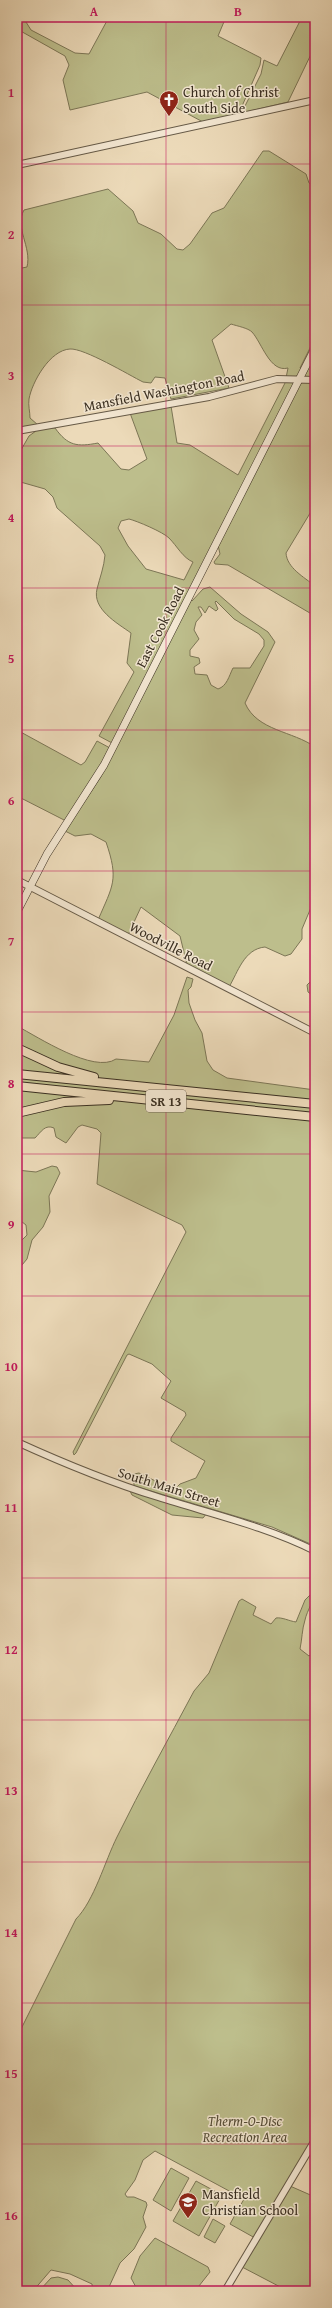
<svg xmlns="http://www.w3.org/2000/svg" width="332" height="2308" viewBox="0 0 332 2308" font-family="'Gentium Book Plus',serif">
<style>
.green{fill:#bdbe8c;stroke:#7c7656;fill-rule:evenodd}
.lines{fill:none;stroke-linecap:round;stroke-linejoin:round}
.tertiary-casing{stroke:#665a47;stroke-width:8}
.secondary-casing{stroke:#3a2f21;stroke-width:8}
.trunk-casing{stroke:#3a2f21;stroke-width:10}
.tertiary{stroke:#f3e7d2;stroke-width:6}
.secondary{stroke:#f3e7d2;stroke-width:7}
.trunk{stroke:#ecdab9;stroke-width:8}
.grid{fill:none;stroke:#c2185b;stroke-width:1;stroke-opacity:0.55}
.labels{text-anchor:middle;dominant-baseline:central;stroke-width:3;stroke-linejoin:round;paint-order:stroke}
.shield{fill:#f3e7d2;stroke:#726656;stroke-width:1}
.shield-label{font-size:13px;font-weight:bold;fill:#3a2f21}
.poi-label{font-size:14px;fill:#3a2f21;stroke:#f3e7d2;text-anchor:start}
.street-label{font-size:14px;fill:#3a2f21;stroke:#f3e7d2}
.park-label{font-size:14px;font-style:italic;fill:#544c36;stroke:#f3e7d2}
.neatline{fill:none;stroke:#c2185b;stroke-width:1.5}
.grid-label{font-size:13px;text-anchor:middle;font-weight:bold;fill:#c2185b}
</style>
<rect width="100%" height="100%" fill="#ecdab9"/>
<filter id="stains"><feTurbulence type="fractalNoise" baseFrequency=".005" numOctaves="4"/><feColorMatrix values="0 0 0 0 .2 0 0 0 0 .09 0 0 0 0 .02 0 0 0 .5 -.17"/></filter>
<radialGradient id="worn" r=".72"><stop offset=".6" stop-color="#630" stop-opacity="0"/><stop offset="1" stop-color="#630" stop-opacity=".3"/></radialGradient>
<path class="green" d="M17,17L26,22L31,30L75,53L89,54L109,17H226L218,36L261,58L260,65L239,113L203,122L147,92L70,110L63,80L69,65L65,56L17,29Z
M292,17H315V46L288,102L246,112L244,108L261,74L264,60L277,66L300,21Z
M263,151H269L306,174L309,183L315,186V338L300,368H309L315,356V505L286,553C287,568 304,577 315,586V616L228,565L215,564L214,562L220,554L218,545L112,743L99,736L134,672L127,663L131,633C117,623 92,609 97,589C100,577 104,567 105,555L100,546L57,508L53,497L45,489L17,481V457L29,436L40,428H55C68,446 77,447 98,443L121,469L129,470L147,459L130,413L171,406L177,443L190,445L238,475L285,383L288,368C270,373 262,343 252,332C248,328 237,326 231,324L212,340L229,388L171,399L165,378L155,377L151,383L143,382C129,375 84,348 70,349C50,350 32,382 29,399C28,405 30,412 30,418L38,425L17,429V269L27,267C32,247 14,227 24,210L108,189L133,211L138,223L161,234L177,249L183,250L190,244L212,213L224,208ZM129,519C137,521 163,532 169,538C177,546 183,558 193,562L184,580L146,569L128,546L118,528L121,521Z
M210,587L241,614L268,632L275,642L245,703C257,731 293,731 315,747V898L302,929V939L291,954L285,956L265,947C244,949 238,972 229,987L187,965L180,936L141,907L128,935L98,920C113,885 119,880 106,842L91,834L75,836L65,831L100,778L191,600L192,601L203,589ZM216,601L234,619L259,634L264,640V646L250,668H233C229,676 227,686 218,689L211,685L207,675L195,674L194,667L200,663L199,658L190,656V650L199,639L194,630L196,622L202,615L198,607H201L205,613L209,606L216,611L218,609L215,602Z
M17,730L81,765L85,762L97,741L110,748L90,784L66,821L17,796Z
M187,977L193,979L191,987L188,990L189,1003L195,1020L202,1033L207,1061L213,1070L227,1078L315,1090V1546L272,1527L134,1486V1474L139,1473L174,1490L180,1484L196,1478L205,1461L171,1441V1438L186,1415L185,1412L161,1398L171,1381L152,1364L129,1354L127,1355L76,1453L74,1455L73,1452L186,1232L182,1225L97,1184L101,1133L97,1129L82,1125L78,1127L66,1143L56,1137L54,1128C45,1124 41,1132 35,1138H17V1026C38,1037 94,1074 116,1059L149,1062L174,1015Z
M315,977V997L308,992L307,985Z
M52,1166L57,1167L60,1173L49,1196L50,1212L43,1227L32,1240L27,1259L17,1271V1245L27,1235L26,1225L17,1218V1170L36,1172Z
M130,1491L207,1513L203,1518L172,1515L132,1495Z
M315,1590C315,1600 307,1610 305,1620C302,1629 302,1640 300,1649L309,1656L315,1651V2137L255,2238L230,2224L244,2199L155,2151L143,2160L135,2180L125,2194L127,2197H134L146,2202L147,2205L143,2217L146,2227L134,2249L120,2263L109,2287L103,2288L101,2291H93L92,2284L70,2274L51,2270L33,2291H17V2037L76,1919C94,1901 105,1861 117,1837C141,1788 168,1740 194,1691L209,1673L239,1601L242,1599L256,1607L253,1615L271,1624L276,1618C282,1617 289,1621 296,1622L305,1600Z
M171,2168L189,2178L171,2211L153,2200Z
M196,2181L222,2195L199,2236L173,2221Z
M290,2186L315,2197V2291H288L242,2267Z
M213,2219L225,2226L215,2243L204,2237Z
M155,2238L208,2267L210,2272L195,2291H138L131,2278L140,2256Z
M58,2277L68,2280L78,2291H39L51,2278Z"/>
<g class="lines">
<g class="tertiary-casing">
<path id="tertiary" d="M17,165L315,100
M17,431L209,397L277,379L315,380
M17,880L315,1033
M17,1442C63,1463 109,1482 158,1497C211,1514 265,1526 315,1551
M225,2291L315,2140"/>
</g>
<g class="secondary-casing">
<path id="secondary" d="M17,912L47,854L104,765L315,348"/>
</g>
<g class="trunk-casing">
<path id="trunk" d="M17,1048L58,1067L94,1077
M17,1074L315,1104
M17,1086L315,1117
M17,1113L64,1102L109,1100"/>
</g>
<use href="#tertiary" class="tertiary"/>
<use href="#secondary" class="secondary"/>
<use href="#trunk" class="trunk"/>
</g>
<path class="grid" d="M166,17V2291M17,164H315M17,305H315M17,446H315M17,588H315M17,730H315M17,871H315M17,1012H315M17,1154H315M17,1296H315M17,1437H315M17,1578H315M17,1720H315M17,1862H315M17,2003H315M17,2144H315"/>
<defs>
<g id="church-pin" transform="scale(1)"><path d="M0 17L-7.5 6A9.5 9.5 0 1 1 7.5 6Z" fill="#8f2418" stroke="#f3e7d2"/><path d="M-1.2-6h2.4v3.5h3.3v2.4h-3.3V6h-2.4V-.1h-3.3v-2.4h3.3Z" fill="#fff"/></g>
<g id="school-pin" transform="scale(1)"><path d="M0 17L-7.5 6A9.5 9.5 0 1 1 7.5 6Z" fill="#8f2418" stroke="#f3e7d2"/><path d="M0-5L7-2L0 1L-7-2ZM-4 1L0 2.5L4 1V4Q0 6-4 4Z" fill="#fff"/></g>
</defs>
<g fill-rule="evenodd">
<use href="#church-pin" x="169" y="100"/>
<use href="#school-pin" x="188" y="2202"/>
</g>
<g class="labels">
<rect class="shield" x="146" y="1090" width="40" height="22" rx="3"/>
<g class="shield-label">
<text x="166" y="1101">SR 13</text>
</g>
<g class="poi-label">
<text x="183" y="92">Church of Christ<tspan x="183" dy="16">South Side</tspan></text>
<text x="202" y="2194">Mansfield<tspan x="202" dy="16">Christian School</tspan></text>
</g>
<g class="street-label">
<text transform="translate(164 391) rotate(-11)">Mansfield Washington Road</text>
<text transform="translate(160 627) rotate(-63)">East Cook Road</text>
<text transform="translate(171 946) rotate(27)">Woodville Road</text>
<text transform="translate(169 1487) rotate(17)">South Main Street</text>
</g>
<g class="park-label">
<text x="245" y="2121">Therm-O-Disc<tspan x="245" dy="16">Recreation Area</tspan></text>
</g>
</g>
<rect width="332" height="2308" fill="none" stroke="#ecdab9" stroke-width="44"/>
<rect x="22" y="22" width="288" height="2264" class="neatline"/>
<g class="grid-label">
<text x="94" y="16">A</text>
<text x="238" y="16">B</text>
<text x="11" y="97">1</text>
<text x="11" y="239">2</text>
<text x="11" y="380">3</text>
<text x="11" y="522">4</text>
<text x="11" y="663">5</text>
<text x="11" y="805">6</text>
<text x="11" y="946">7</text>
<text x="11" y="1088">8</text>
<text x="11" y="1229">9</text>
<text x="11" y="1371">10</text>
<text x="11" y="1512">11</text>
<text x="11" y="1654">12</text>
<text x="11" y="1795">13</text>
<text x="11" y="1937">14</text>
<text x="11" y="2078">15</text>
<text x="11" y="2220">16</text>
</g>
<rect width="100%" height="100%" filter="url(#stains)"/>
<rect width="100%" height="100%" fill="url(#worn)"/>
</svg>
